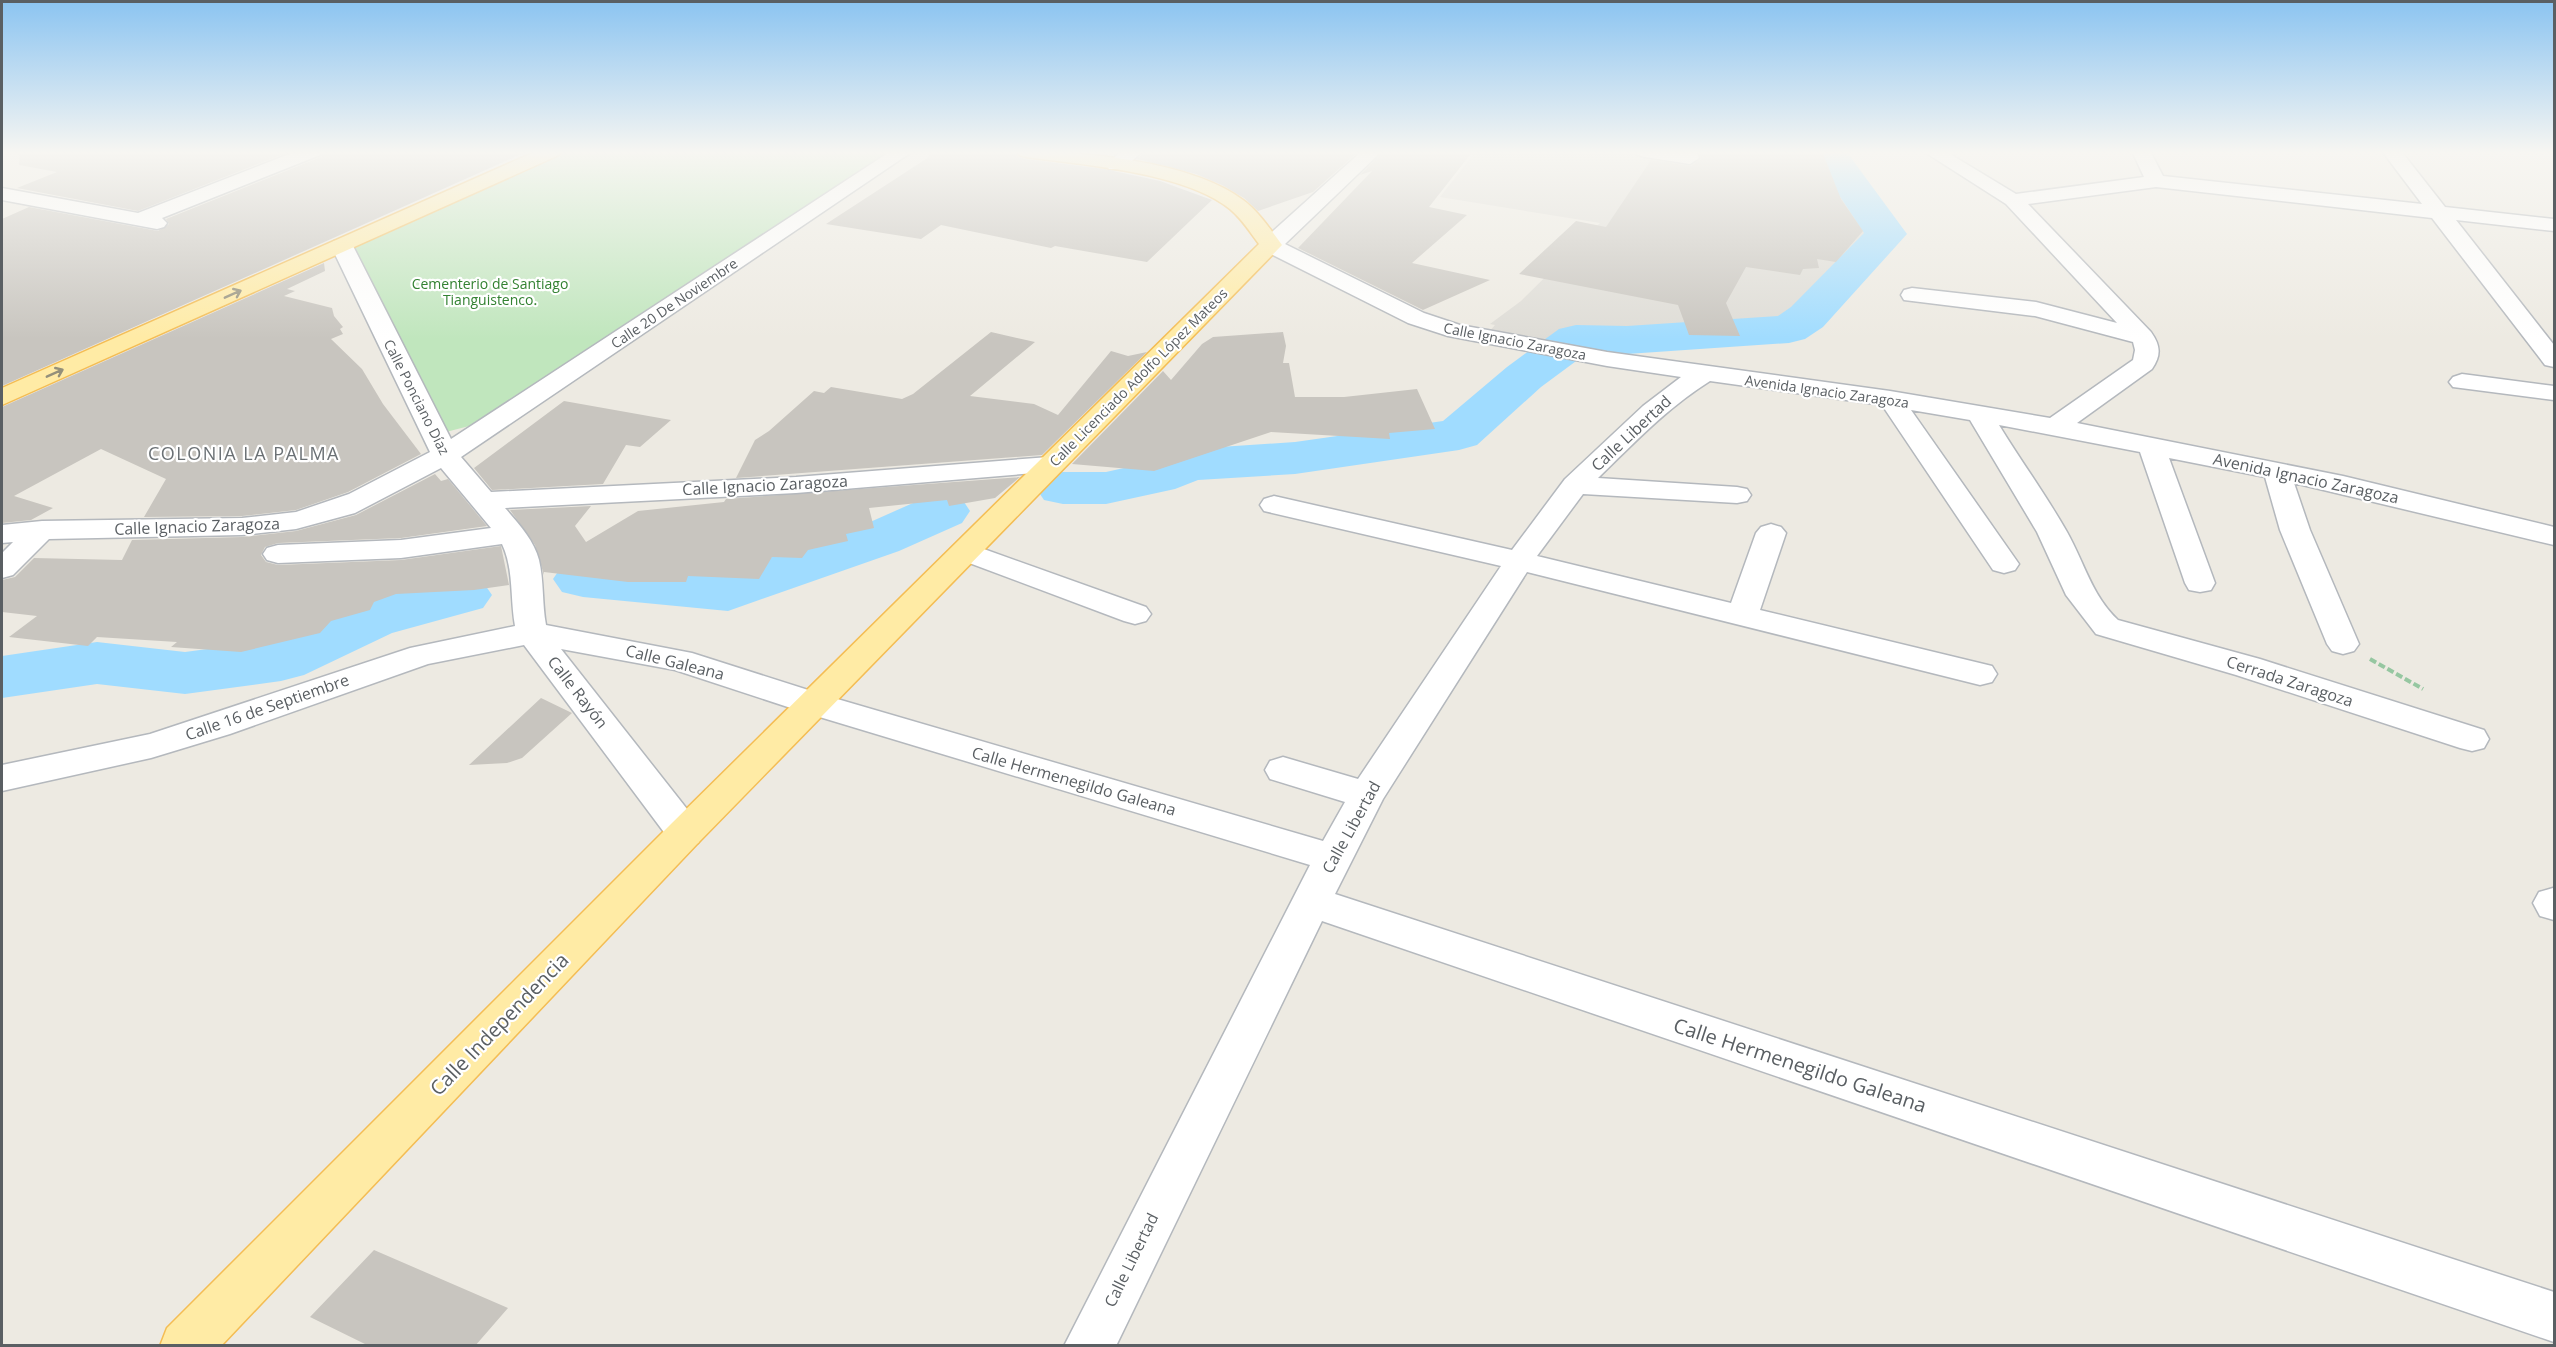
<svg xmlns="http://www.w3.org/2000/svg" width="2556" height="1347" viewBox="0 0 2556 1347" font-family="'Open Sans',sans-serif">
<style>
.industrial{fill:#dedcd6}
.green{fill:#c0e6bd}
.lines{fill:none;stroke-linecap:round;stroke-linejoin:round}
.river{fill:#a0dcff;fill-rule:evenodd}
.building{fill:#c8c5bf}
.minor-casing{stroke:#b4b8bd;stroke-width:3}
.major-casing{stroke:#f4bd54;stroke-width:3}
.path{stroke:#96c7a1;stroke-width:4;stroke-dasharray:7 3;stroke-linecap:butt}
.minor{fill:#fff;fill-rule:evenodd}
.major{fill:#ffeba5;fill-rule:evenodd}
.oneway{stroke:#94907a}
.labels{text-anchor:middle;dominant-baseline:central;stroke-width:4.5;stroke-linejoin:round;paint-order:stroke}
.far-park-label{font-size:14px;fill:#338232;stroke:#fff}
.far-street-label{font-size:14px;fill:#5a5f63;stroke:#fff}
.street-label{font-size:16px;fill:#5a5f63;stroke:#fff}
.neighbourhood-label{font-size:18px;letter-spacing:1.5px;fill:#6b7175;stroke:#fff}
.near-street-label{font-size:20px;fill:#5a5f63;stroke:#fff}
</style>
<rect width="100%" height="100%" fill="#edeae2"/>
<path class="industrial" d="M1476,151H1822L1825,162L1873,231L1841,273L1784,327L1740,336L1563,330L1562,342L1489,332L1495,325L1490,324L1521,301L1600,223L1440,197Z"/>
<path class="green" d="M549,151H891L473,425L446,432L347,247L358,237Z"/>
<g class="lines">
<path class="river" d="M1810,151H1846L1907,234L1823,327L1805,339L1789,343L1627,354L1587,353L1541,387L1477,445L1459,450L1295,474L1198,480L1175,489L1106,504H1063L1044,500L1036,488L1044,476L1063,472H1106L1142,464L1190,449L1295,442L1443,421L1507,367L1559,329L1576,325L1627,326L1778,316L1791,307L1864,233Z
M942,494L962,499L970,511L962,523L899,551L728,611L583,597L562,592L553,579L562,566L583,561L723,574L859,527L922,499Z
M462,576L483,582L492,595L483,608L392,633L304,675L281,681L185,694L97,684L2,698V656L97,642L185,652L268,641L348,605Z"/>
</g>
<path class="building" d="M20,151H291L138,211L17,188L57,172L19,165Z
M324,151H528L2,386V219L29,207L158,231L169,224L166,219L321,157Z
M930,151H1015L1018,157L1025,159L1104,169L1160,181L1212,200L1147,262L1055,246L1051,248L941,225L921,239L826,224L929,157Z
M1145,151H1359L1313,192L1258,211L1244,198L1222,185L1196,174L1137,159Z
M1384,151H1473L1429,207L1467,215L1412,263L1490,280L1423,310L1298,248L1372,171L1360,175Z
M1692,151H1822L1841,199L1863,231L1836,262L1817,259L1819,268L1803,269L1800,275L1746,267L1726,303L1740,336L1689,335L1678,305L1519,274L1576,221L1606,227L1651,160L1691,166L1701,159L1699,153Z
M324,263L325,271L287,289L295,291L284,296L332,308L334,316L343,327L340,329L343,334L331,339L362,369L383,404L421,454L348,492L296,510L242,516L144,517L166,479L101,449L14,496L53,508L31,520L2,523V407Z
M991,332L1035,342L970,396L1034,404L1058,415L1111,351L1128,356L1147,352L1042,455L736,478L755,440L769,431L814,391L824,393L831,387L902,399L913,394Z
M1283,332L1286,346L1283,363H1289L1295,397H1344L1417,389L1435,429L1389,433L1390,439L1271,432L1154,471L1072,464L1163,371L1171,380L1202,344L1213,337Z
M564,401L671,420L640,447L626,445L603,484L492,490L474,468Z
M435,474L441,481L448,479L487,526L401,538L278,543L265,547L261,555L266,562L278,565L401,560L501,546L509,585L474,590L396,594L374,602L370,610L331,621L320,633L241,652L171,647L177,642L97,637L88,646L9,637L37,616L2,612V580L15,577L34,558L122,560L132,540L242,537L296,531L356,515Z
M1020,477L995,498L949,506L947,500L869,508L874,528L846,534L848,541L808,550L802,558L772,557L759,579L688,576L686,582H628L544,572V575L535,545L510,510L591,506L575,526L586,542L638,511L724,502L726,499Z
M541,698L572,713L522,758L507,763L469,765Z
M374,1250L508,1308L475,1346H369L310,1317Z"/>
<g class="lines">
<g class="minor-casing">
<path id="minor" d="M297,151H322L320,155L162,218L167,223L164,227L157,229L2,200V188L138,213Z
M891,151H913L461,457L491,492L796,477L1049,457L1059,459L1063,465L1059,471L796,493L505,508C518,523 534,540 539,560C544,581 542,604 546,625L692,653L827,696L1323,841L1345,802L1270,779L1265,770L1270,761L1283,757L1358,779L1501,566L1264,511L1260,505L1264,499L1274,496L1512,550L1565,479L1643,406L1681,377L1607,366L1448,336L1408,323L1263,250L1260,245L1263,240L1362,151H1382L1285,244L1424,313L1460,325L1607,352L1890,391L2050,418L2133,360L2135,350L2133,342L2035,316L1904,300L1901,295L1904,290L1912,288L2036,302L2117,323L2006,204L1923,151H1945L2016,194L2144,177L2132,151H2150L2163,176L2422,204L2382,151H2401L2445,207L2554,219V231L2456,220L2554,345V367L2545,365L2432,218L2156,187L2028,204L2151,332C2161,346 2161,356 2152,369L2077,423L2343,476L2554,527V545L2294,483L2310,530L2359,644L2354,651L2343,654L2332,651L2327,644L2280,530L2265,477L2169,458L2215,583L2211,590L2200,592L2189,590L2185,583L2140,452L1999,425C2021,461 2046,495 2067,532C2084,562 2092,596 2118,620L2260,659L2484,730L2489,739L2484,748L2472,751L2460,748L2236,675L2096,634L2066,595L2037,532L1970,420L1911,410L2019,564L2015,570L2004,573L1993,570L1882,405L1710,381C1667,408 1634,443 1598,478L1737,487L1747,489L1751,495L1747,501L1737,503L1583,494L1537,556L1731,603L1756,533L1761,527L1771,524L1781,527L1786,533L1760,610L1992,666L1997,674L1992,682L1980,685L1527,572L1383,799L1335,894L2554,1292V1342L1322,921L1116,1346H1064L1310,865L803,712L675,670L561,649L698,823L704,833L698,843L685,847L672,843L524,645L428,664L230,734L151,758L2,791V765L150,734L410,648L515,626C510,599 514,569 502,544L401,558L278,563L267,560L263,554L267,548L278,545L401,540L491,528L441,468L355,513L296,529L242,535L49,539L13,575L2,578V553L13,542L2,543V525L42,521L242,518L296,512L349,494L430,452L331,246L334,241H350L353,246L451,439Z
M1122,151H1143L1123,169H1109L1106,165Z
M1636,151H1681L1697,154L1699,158L1690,164L1645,157L1638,155Z
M2462,374L2554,386V400L2453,387L2449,382L2453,377Z
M967,543L1146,607L1151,614L1146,621L1135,624L1124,621L956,558L952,552L956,546Z
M2553,888H2554V920L2540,916L2533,903L2539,892Z"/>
</g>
<g class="major-casing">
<path id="major" d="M537,151H561L559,155L2,405V388Z
M1017,151C1080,151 1192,161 1243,200C1258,211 1271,230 1282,245L698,843L221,1346H160L167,1328L672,823L1259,244C1250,232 1242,219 1230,209C1184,172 1084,165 1026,157L1019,155Z"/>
</g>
<path class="path" d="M2370,659L2423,689"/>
<use href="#minor" class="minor"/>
<use href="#major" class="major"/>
</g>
<defs><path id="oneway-shaft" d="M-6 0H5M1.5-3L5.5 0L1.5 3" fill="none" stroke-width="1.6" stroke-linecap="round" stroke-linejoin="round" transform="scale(1.5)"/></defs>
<g class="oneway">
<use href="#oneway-shaft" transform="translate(233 294) rotate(-24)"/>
<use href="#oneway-shaft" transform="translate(55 373) rotate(-24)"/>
</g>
<linearGradient id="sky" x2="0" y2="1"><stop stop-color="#8bc4f1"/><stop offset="0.45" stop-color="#f7f6f2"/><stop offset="1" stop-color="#f7f6f2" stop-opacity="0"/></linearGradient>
<rect width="2556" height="339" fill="url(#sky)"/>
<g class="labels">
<g class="far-park-label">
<text x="490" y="283">Cementerio de Santiago<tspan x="490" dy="16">Tianguistenco.</tspan></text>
</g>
<g class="far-street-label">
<text transform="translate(674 303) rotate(-34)">Calle 20 De Noviembre</text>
<text transform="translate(1515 341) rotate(11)">Calle Ignacio Zaragoza</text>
<text transform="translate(1138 377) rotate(-45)">Calle Licenciado Adolfo López Mateos</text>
<text transform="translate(1827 391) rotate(8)">Avenida Ignacio Zaragoza</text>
<text transform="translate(417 397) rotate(63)">Calle Ponciano Díaz</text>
</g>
<g class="street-label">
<text transform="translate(1631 433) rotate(-43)">Calle Libertad</text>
<text transform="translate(2306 478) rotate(12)">Avenida Ignacio Zaragoza</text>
<text transform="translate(765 485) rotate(-3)">Calle Ignacio Zaragoza</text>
<text transform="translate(197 526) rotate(-2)">Calle Ignacio Zaragoza</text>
<text transform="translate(675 662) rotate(14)">Calle Galeana</text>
<text transform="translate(2290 681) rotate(18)">Cerrada Zaragoza</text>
<text transform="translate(578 692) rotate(52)">Calle Rayón</text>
<text transform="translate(267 707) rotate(-19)">Calle 16 de Septiembre</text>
<text transform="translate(1074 781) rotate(16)">Calle Hermenegildo Galeana</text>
<text transform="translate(1351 827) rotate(-61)">Calle Libertad</text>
<text transform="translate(1131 1260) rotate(-64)">Calle Libertad</text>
</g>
<g class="neighbourhood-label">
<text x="244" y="453">COLONIA LA PALMA</text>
</g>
<g class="near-street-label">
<text transform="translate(499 1024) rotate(-46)">Calle Independencia</text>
<text transform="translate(1800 1065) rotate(18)">Calle Hermenegildo Galeana</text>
</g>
</g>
<rect width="2556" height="1347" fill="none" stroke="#5a5f63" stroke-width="6"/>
</svg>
